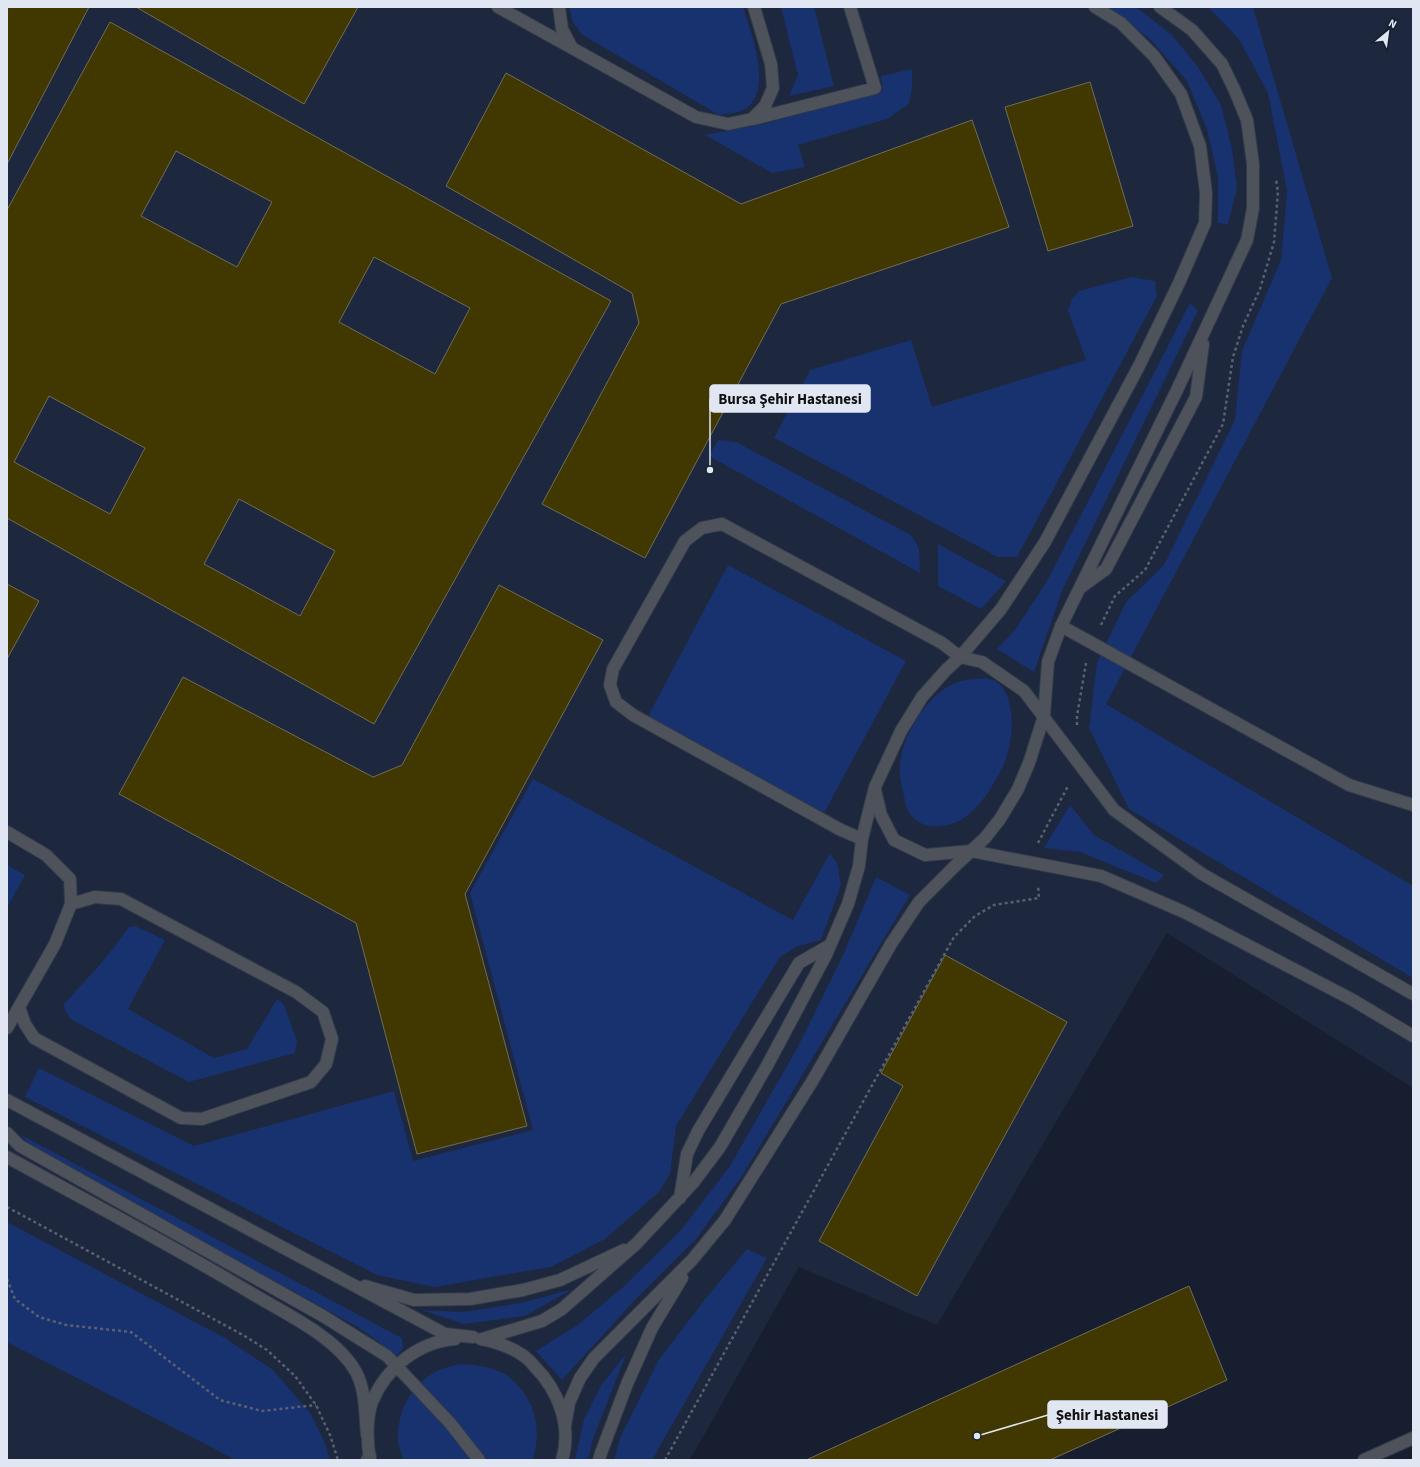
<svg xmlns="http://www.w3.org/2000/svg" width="1420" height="1467" viewBox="0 0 1420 1467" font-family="'Source Sans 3',sans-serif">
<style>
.built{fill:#1d273d}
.green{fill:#18326f}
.building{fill:#413701;stroke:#716d56;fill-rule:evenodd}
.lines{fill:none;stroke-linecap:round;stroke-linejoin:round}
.lane-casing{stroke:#323a4a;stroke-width:14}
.street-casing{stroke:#323a4a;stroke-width:14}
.path{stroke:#596070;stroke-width:2.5;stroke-dasharray:3 3;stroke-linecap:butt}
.lane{stroke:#4e525b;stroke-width:12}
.street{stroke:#4e525b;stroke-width:12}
.leader{fill:none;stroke:#e0e6f2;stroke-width:1.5}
.callout-dot{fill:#e0e6f2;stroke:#161e2f;stroke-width:1.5}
.callout{fill:#e0e6f2;stroke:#e0e6f2;stroke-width:1.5}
.callout-label{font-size:15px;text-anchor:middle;font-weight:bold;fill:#111}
</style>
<rect width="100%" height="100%" fill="#161e2f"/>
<path class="built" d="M7,7H1413V1088L1167,933L937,1325L799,1267L690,1460H7Z"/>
<path class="green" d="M569,7H743C751,32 772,87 748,107C740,114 728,113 719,115L581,34L572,20Z
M781,7H814L834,86L789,96L798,75Z
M1108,7H1136L1172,35L1198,67L1221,105L1232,149L1237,188L1228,224L1218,223V177L1207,129L1187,81L1151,40Z
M1208,7H1253L1332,278L1106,704L1413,886V978L1129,809L1089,728L1097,663L1126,602L1164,565L1235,420L1242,351L1281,260L1287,191L1268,93L1239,39Z
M912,69V88L909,104L887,119L798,145L805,167L772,173L705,135L764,124L883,91L881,76Z
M1132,277L1155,281L1157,296L1017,557H998L774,438L810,370L911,340L932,407L1086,360L1068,310L1072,299L1079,291Z
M1190,303L1198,311L1062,591L1034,672L997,649L1015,630L1047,581Z
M718,440L736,442L911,535L919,548L920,573L709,456Z
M938,544L1006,581L981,609L938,586Z
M728,565L906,661L824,813L646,720Z
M987,678C989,679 993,680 995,681C1019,696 1013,745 1003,766C995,782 984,802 970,813C962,821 952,825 940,826C928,828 919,824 911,815C906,809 905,803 904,796C901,785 899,774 900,763C903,736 925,699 949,686C961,679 973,679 987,678Z
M533,779L793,920L830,853L837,863L841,885L821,940L798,946L780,957L676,1126L670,1174L659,1192L605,1239L551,1267L434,1287L377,1275L25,1097L39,1068L194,1146L394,1091L413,1161L533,1130L470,893Z
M1070,805L1094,835L1164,875L1156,883L1080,852L1044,848Z
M7,865L25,875L7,908Z
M876,877L910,895L742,1176L696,1239L633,1302L562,1380L536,1351L579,1324L623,1287L681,1230L730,1166L800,1043L844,953Z
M135,926L165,940L128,1009L214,1058L247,1049L277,999L284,1005L297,1041L295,1053L189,1082L70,1019L65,1010L64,1004L104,960L129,927Z
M21,1135L402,1338L403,1348L396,1357L379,1342L356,1326L33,1149Z
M7,1222L225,1338L273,1370L311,1414L325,1443L330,1460H236L7,1342Z
M747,1249L767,1258L652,1460H614L620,1438L658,1361L706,1298Z
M573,1289L525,1316L464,1324L421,1310L463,1312L521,1303Z
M626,1354L593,1439L588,1460H575L584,1419L602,1384Z
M460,1364C475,1365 489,1366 503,1373C527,1387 541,1418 536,1445C535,1450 535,1455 532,1460H403C402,1454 399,1448 398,1442C396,1413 412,1382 439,1370C446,1367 454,1366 460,1364Z"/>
<path class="building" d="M7,7H89L7,164Z
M136,7H358L304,104Z
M110,22L611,301L374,724L7,518V210ZM176,151L272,202L237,267L141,216ZM374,257L470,308L435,374L339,322ZM49,396L145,448L110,514L14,462ZM239,499L335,551L300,616L204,564Z
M506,73L741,204L972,120L1009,227L781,304L645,558L542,504L639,323L632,293L446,186Z
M1090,82L1133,226L1048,251L1005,107Z
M7,584L39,601L7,659Z
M499,585L603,640L465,894L527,1126L417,1154L356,923L119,794L183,677L373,777L402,765Z
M945,955L1067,1022L917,1296L819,1241L903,1086L881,1073Z
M1189,1286L1227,1380L1050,1460H806Z"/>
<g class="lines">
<g class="lane-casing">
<path id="lane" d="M498,7L572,48
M559,7L562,29L572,48L696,117L728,124L752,119L765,106L773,88L771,64L754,7
M753,119L875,88L850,7
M1080,588L1106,569L1196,397L1203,344
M7,832L46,855L70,879L71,904L55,944L7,1028
M19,1007L25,1024L34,1038L181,1118L202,1119L311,1082L326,1064L332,1039L323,1012L296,992L121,899L95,897L71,904
M7,1100L445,1334L473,1337
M7,1133L20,1146L323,1316L387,1356L450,1423L479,1460
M7,1157C89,1202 171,1245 251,1293C284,1313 337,1337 356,1372C366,1391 365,1414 367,1435
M680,1198L687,1154L698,1131L799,963L830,945
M365,1286L414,1300L470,1299L523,1290L560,1280L624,1250
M481,1339C497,1342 511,1347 524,1356C528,1359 532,1363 535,1367C559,1391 572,1427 562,1460
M482,1339L542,1321L562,1309L636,1244L693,1183L720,1147L768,1064L826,955L848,904L859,866L862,839L841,830L633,715L616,702L610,685L613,669L685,541L702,528L722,524L942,643L960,657L1001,609L1045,542L1139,366L1179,283L1205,223L1206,193L1200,146L1181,94L1154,56L1121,23L1095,7
M565,1426L569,1403L580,1378L594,1358L692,1260L725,1220L813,1080L891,944L919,902L957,864L985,838L1000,819L1018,789L1029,763L1044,716L1048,662L1061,626L1177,390L1247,240L1253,208V164L1247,120L1235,91L1222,64L1192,30L1160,7
M370,1460C367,1443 366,1419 372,1402C386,1368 418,1342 455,1339
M599,1460L601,1453L627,1384L652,1328L682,1278"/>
</g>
<g class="street-casing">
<path id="street" d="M1061,626L1349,785L1413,805
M875,790L881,815L894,840L925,855L971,851L1101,876L1184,912L1351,999L1413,1036
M862,839L875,787L901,731L922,697L946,670L960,657L982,662L1024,691L1114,810L1202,874L1413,994
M367,1460L370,1456
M1364,1460L1413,1438"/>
</g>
<path class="path" d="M1101,625L1115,596L1145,570L1223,424L1233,357L1243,326L1260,289L1274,242L1278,192L1276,179
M1077,725V716L1086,663
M1038,843L1068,786
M7,1207L243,1335L267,1350L295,1376L316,1405L330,1435L338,1460
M7,1279L15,1299L39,1317L66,1325L131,1332L220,1400L262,1411L316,1405
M665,1460L954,937L975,916L994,905L1039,898L1038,885"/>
<use href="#lane" class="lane"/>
<use href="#street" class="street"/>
</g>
<path class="leader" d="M710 470L710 399M977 1436L1048 1415"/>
<g class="callout-dot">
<circle cx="710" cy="470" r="4"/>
<circle cx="977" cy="1436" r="4"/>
</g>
<g class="callout">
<rect x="710" y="385" width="160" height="27" rx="4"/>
<rect x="1048" y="1401" width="119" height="27" rx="4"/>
</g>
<g class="callout-label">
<text x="790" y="404">Bursa Şehir Hastanesi</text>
<text x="1107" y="1420">Şehir Hastanesi</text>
</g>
<rect width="1420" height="1467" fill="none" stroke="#e0e6f2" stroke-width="16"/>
<g transform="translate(1388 32) rotate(29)" stroke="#161e2f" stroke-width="3" paint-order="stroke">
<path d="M0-3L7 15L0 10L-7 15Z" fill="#e0e6f2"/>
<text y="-6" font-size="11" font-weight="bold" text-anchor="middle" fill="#e0e6f2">N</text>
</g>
</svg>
